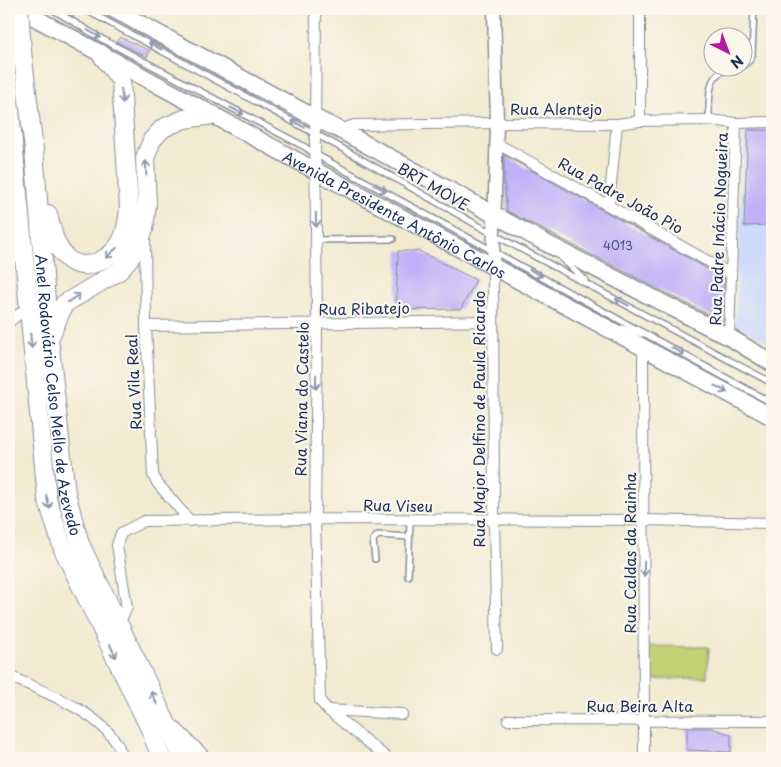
<svg xmlns="http://www.w3.org/2000/svg" width="781" height="767" viewBox="0 0 781 767" font-family="'Playpen Sans',sans-serif">
<style>
.built{fill:#cedafa}
.green{fill:#c2d173;stroke:#6e8068}
.building{fill:#c0b0f8}
.lines{fill:none;stroke-linecap:round;stroke-linejoin:round}
.service-casing{stroke:#868d98;stroke-width:8}
.minor-casing{stroke:#868d98;stroke-width:12}
.tertiary-casing{stroke:#868d98;stroke-width:15}
.trunk-casing{stroke:#868d98;stroke-width:19}
.motorway-casing{stroke:#868d98;stroke-width:20}
.service{stroke:#fff;stroke-width:5}
.minor{stroke:#fff;stroke-width:10}
.tertiary{stroke:#fff;stroke-width:12}
.trunk{stroke:#fff;stroke-width:16}
.motorway{stroke:#fff;stroke-width:18}
.motorway-bridge-casing{stroke:#868d98;stroke-width:20;stroke-linecap:butt}
.motorway-bridge{stroke:#fff;stroke-width:18}
.oneway{stroke:#8d97ae}
.labels{text-anchor:middle;dominant-baseline:central;stroke-width:4.5;stroke-linejoin:round;paint-order:stroke}
.number-label{font-size:12px;fill:#444f84}
.street-label{font-size:15px;fill:#1b2f5e;stroke:#fbf7ec}
</style>
<rect width="100%" height="100%" fill="#fbf7ec"/>
<filter id="ink" filterUnits="userSpaceOnUse"><feTurbulence type="fractalNoise" baseFrequency=".02" numOctaves="2"/><feDisplacementMap in="SourceGraphic" scale="10" xChannelSelector="R" yChannelSelector="G"/><feConvolveMatrix kernelMatrix="1 2 1 2 8 2 1 2 1" color-interpolation-filters="sRGB"/></filter>
<filter id="wash" filterUnits="userSpaceOnUse"><feTurbulence type="fractalNoise" baseFrequency=".0096" numOctaves="4" result="noise"/><feDisplacementMap in="SourceGraphic" scale="20" xChannelSelector="R" yChannelSelector="G"/><feGaussianBlur stdDeviation="1.12" result="paint"/><feColorMatrix in="noise" values="0 0 0 0 0 0 0 0 0 0 0 0 0 0 0 0 0 1.4 0 .05"/><feComposite in="paint" operator="in"/></filter>
<g filter="url(#wash)">
<rect width="100%" height="100%" fill="#f1ebd2"/>
<path class="built" d="M772,126V345L735,324L744,127Z"/>
<path class="green" d="M649,646L709,647L707,677L650,680Z"/>
<g id="blocks">
<path class="building" d="M60,9H70L76,12L73,17Z
M120,37L150,51L147,57L117,42Z
M748,130H772V225L744,226Z
M504,155L724,278L723,322L507,211L504,178Z
M398,251H419L476,280L461,309L396,310Z
M687,728H712L731,735V752L687,750Z"/>
</g>
</g>
<g filter="url(#ink)">
<use href="#blocks" fill-opacity="0" stroke="#868d98" stroke-width="1"/>
<g class="lines">
<g class="service-casing">
<path id="service" d="M52,9L102,39L305,147L315,154L772,403
M84,9L336,145L493,234L772,383
M744,65L749,61L752,55L754,9
M709,120C709,109 708,84 716,76C720,71 728,69 735,68
M317,240L393,239
M562,259L585,280
M622,328L642,334
M375,559L373,540L378,535L409,537
M408,576L410,521"/>
</g>
<g class="minor-casing">
<path id="minor" d="M316,9L315,134L317,324L315,519L320,701L328,710L387,758
M640,9V121
M340,130L354,125L497,123L617,124L640,121L709,120L736,123L772,122
M496,143L731,274
M609,205L617,124
M145,238L146,326L153,475L158,484L190,521
M493,266L494,521L497,649
M9,322L28,307
M146,326L493,321
M729,337L736,123
M643,347L644,758
M118,624L127,608L117,545L121,533L144,521L315,519L644,520L772,523
M9,676C42,691 98,711 117,744C120,748 121,754 123,758
M328,710L402,714
M508,720L772,721"/>
</g>
<g class="tertiary-casing">
<path id="tertiary" d="M493,266L497,123L494,9"/>
</g>
<g class="trunk-casing">
<g id="trunk">
<path id="s1" d="M19,9L303,164L772,417"/>
<path d="M113,9L317,119L340,130L542,241L729,337L772,363"/>
</g>
</g>
<g class="motorway-casing">
<g id="motorway">
<path id="s2" d="M22,51L34,150L49,338L66,493L80,544L167,724L181,758"/>
<path d="M9,100L47,498L63,549L151,731L161,758"/>
<path d="M48,214C52,230 55,249 69,260C86,273 112,258 121,242C127,231 128,219 129,208L121,81L101,54"/>
<path d="M51,335L64,304L119,271L136,250L144,229L147,204L145,158L152,140L163,128L184,119L213,115"/>
<path d="M173,730L201,758"/>
</g>
</g>
<use href="#service" class="service"/>
<use href="#minor" class="minor"/>
<use href="#tertiary" class="tertiary"/>
<use href="#trunk" class="trunk"/>
<use href="#motorway" class="motorway"/>
<g class="motorway-bridge-casing">
<path id="motorway-bridge" d="M19,9L22,51"/>
</g>
<use href="#motorway-bridge" class="motorway-bridge"/>
</g>
<defs><path id="oneway-shaft" d="M-6 0H5M1.5-3L5.5 0L1.5 3" fill="none" stroke-width="1.6" stroke-linecap="round" stroke-linejoin="round" transform="scale(1.25)"/></defs>
<g class="oneway">
<use href="#oneway-shaft" transform="translate(94 34) rotate(31)"/>
<use href="#oneway-shaft" transform="translate(155 46) rotate(-151)"/>
<use href="#oneway-shaft" transform="translate(122 96) rotate(83)"/>
<use href="#oneway-shaft" transform="translate(237 111) rotate(28)"/>
<use href="#oneway-shaft" transform="translate(298 124) rotate(-151)"/>
<use href="#oneway-shaft" transform="translate(146 168) rotate(-92)"/>
<use href="#oneway-shaft" transform="translate(380 188) rotate(28)"/>
<use href="#oneway-shaft" transform="translate(316 220) rotate(89)"/>
<use href="#oneway-shaft" transform="translate(111 253) rotate(138)"/>
<use href="#oneway-shaft" transform="translate(536 273) rotate(29)"/>
<use href="#oneway-shaft" transform="translate(74 298) rotate(-34)"/>
<use href="#oneway-shaft" transform="translate(622 302) rotate(-152)"/>
<use href="#oneway-shaft" transform="translate(31 341) rotate(84)"/>
<use href="#oneway-shaft" transform="translate(678 351) rotate(29)"/>
<use href="#oneway-shaft" transform="translate(316 382) rotate(91)"/>
<use href="#oneway-shaft" transform="translate(721 389) rotate(28)"/>
<use href="#oneway-shaft" transform="translate(48 502) rotate(76)"/>
<use href="#oneway-shaft" transform="translate(644 569) rotate(90)"/>
<use href="#oneway-shaft" transform="translate(113 651) rotate(65)"/>
<use href="#oneway-shaft" transform="translate(154 698) rotate(-116)"/>
</g>
</g>
<g class="labels">
<g class="number-label">
<text x="618" y="245">4013</text>
</g>
<g class="street-label">
<text x="556" y="108">Rua Alentejo</text>
<text transform="translate(434 186) rotate(30)">BRT MOVE</text>
<text transform="translate(621 195) rotate(29)">Rua Padre João Pio</text>
<text stroke="none"><textPath href="#s1" startOffset="428">Avenida Presidente Antônio Carlos</textPath></text>
<text transform="translate(718 229) rotate(-88)">Rua Padre Inácio Nogueira</text>
<text transform="translate(364 308) rotate(-1)">Rua Ribatejo</text>
<text transform="translate(133 382) rotate(-93)">Rua Vila Real</text>
<text stroke="none"><textPath href="#s2" startOffset="346">Anel Rodoviário Celso Mello de Azevedo</textPath></text>
<text transform="translate(301 399) rotate(-89)">Rua Viana do Castelo</text>
<text transform="translate(478 419) rotate(-90)">Rua Major Delfino de Paula Ricardo</text>
<text transform="translate(398 505) rotate(1)">Rua Viseu</text>
<text transform="translate(629 553) rotate(-90)">Rua Caldas da Rainha</text>
<text x="640" y="705">Rua Beira Alta</text>
</g>
</g>
<rect width="781" height="767" fill="none" stroke="#fbf7ec" stroke-width="30"/>
<g transform="translate(728 52) rotate(138)"><circle r="24" fill="#fbf7ec" stroke="#a1a7b3"/>
<path d="M0-4L9 19L0 12L-9 19Z" fill="#b5179e"/>
<text y="-8" font-size="14" font-weight="bold" text-anchor="middle" fill="#1b2f5e">N</text>
</g>
</svg>
